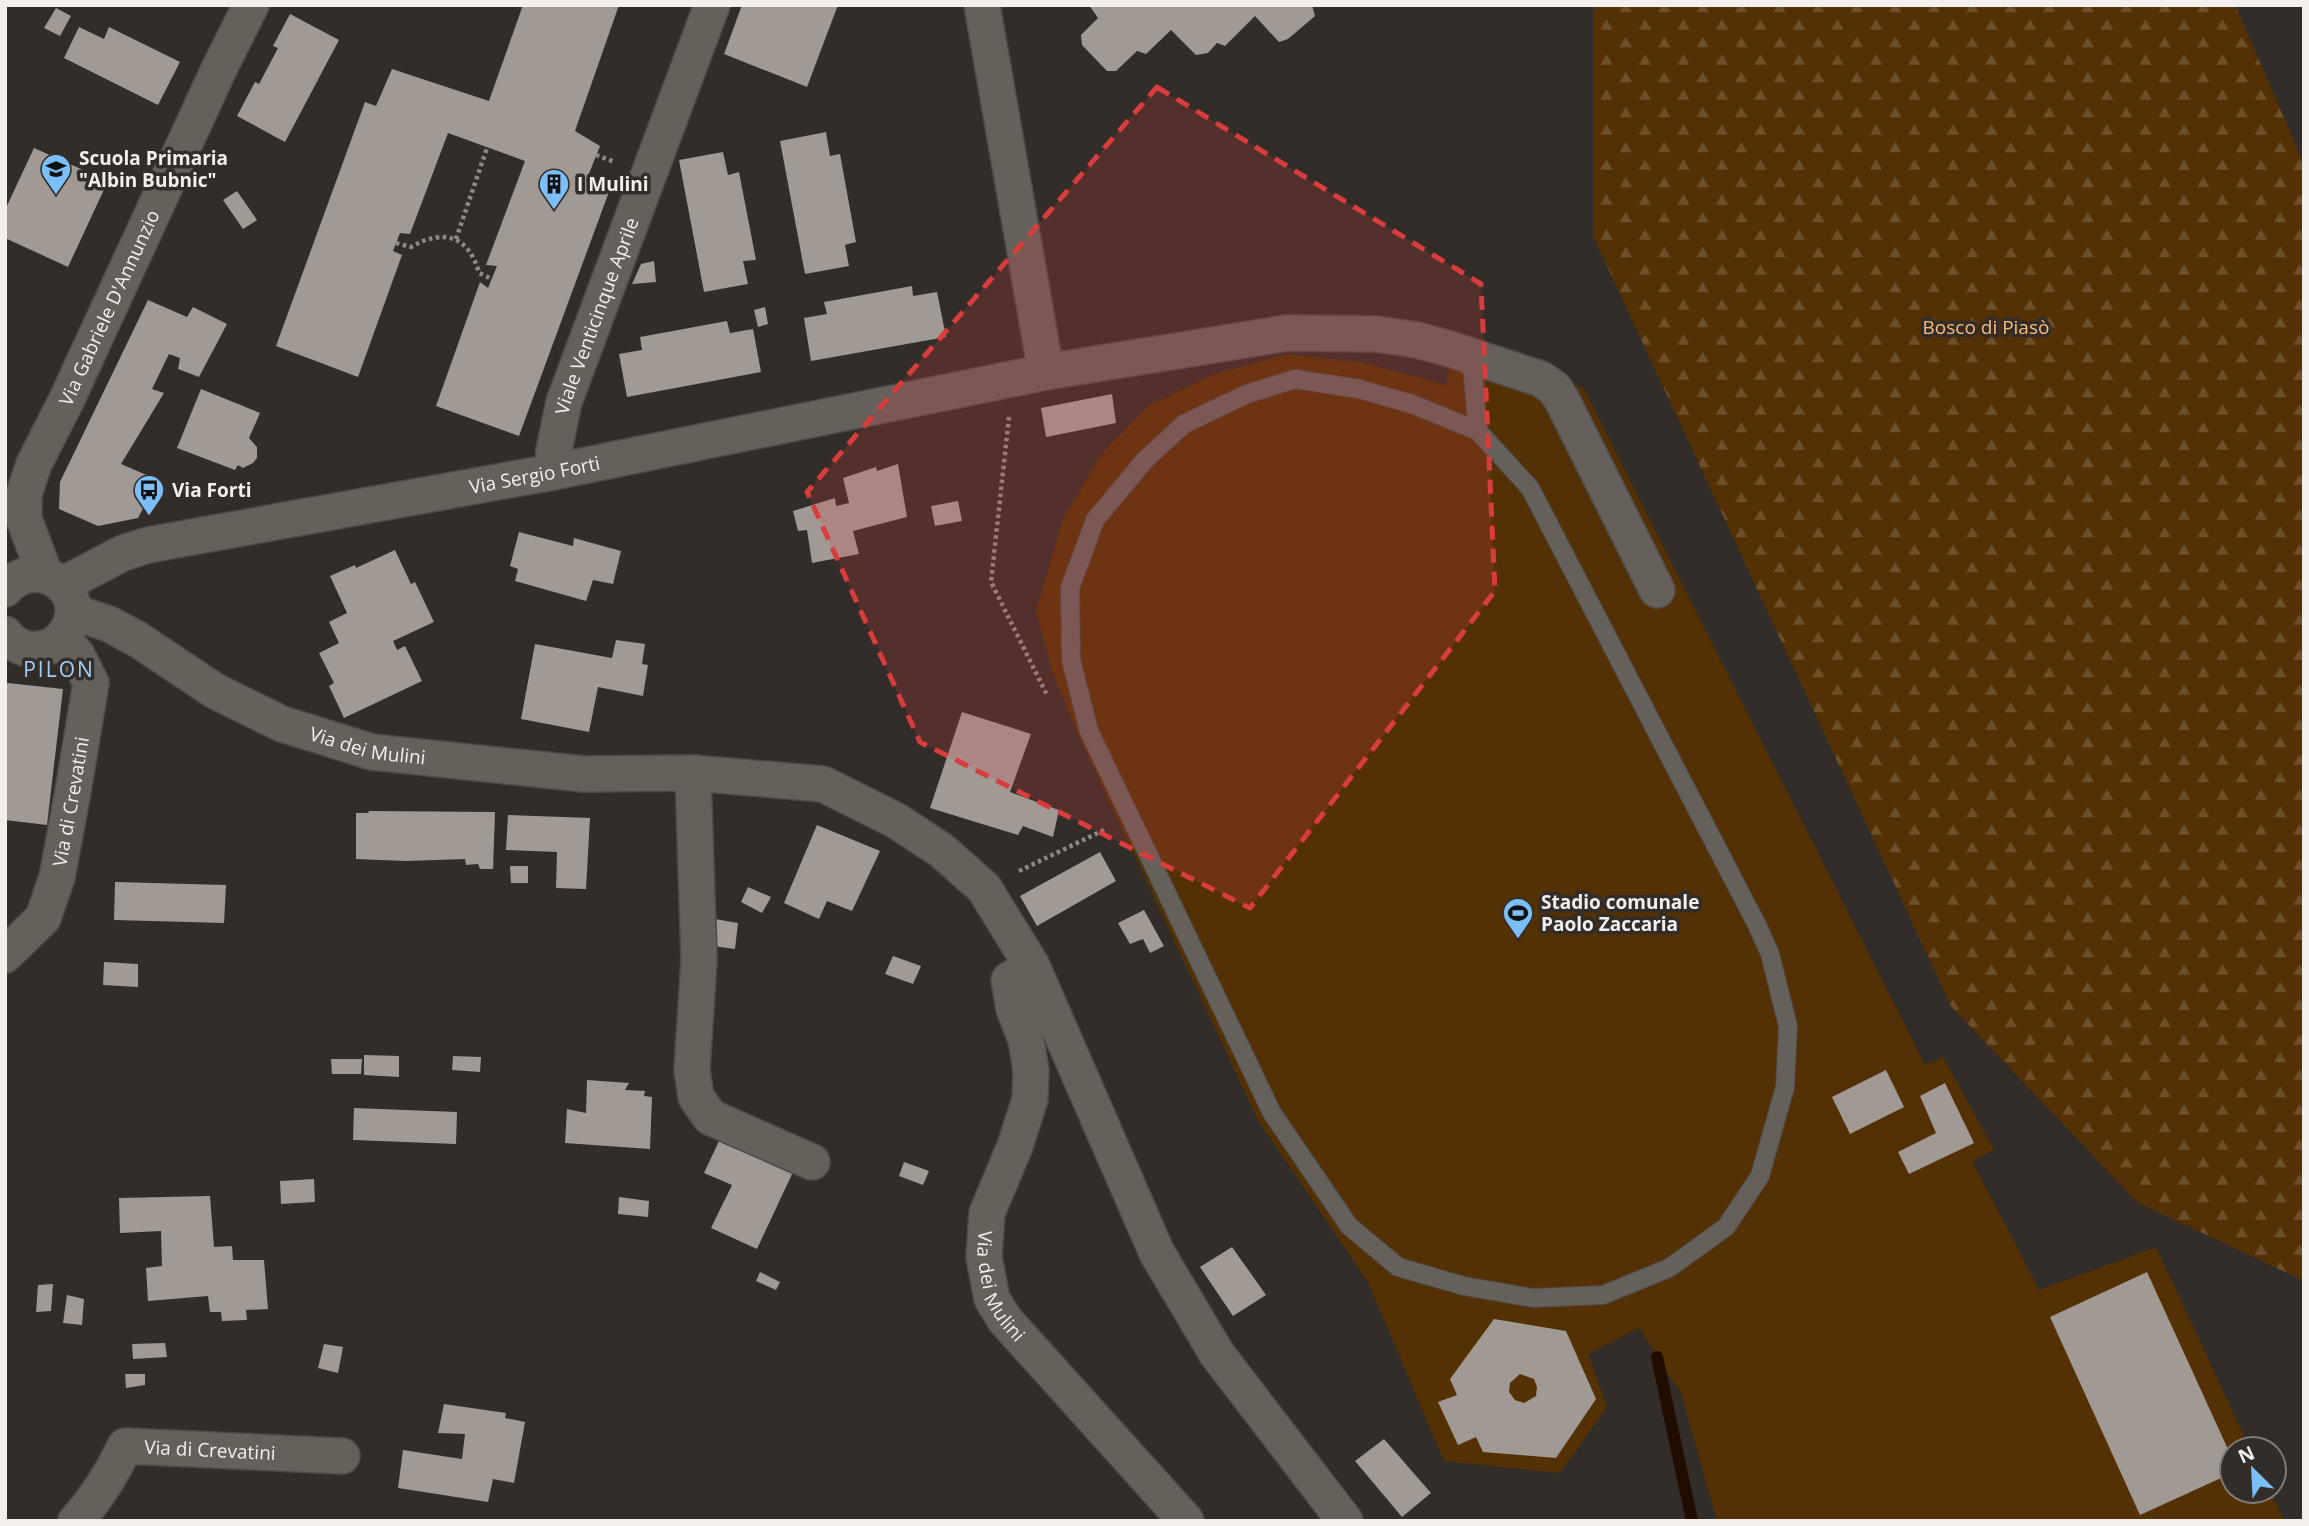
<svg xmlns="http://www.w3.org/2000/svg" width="2309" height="1526" viewBox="0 0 2309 1526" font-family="'Open Sans',sans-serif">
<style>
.forest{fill:url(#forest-firs)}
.garden{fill:#543105}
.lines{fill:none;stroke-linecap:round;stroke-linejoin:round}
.stream{stroke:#210d00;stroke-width:12}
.building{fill:#a09994;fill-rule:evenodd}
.service-casing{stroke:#4e4946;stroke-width:20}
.minor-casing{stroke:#4e4946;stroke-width:38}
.path{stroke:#8f8a86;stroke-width:4.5;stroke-dasharray:3.5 3.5;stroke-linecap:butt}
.service{stroke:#66605b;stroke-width:18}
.minor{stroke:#66605b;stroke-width:35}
.marked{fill:#d93c3c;fill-opacity:0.2;stroke:#d93c3c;stroke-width:5;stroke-dasharray:14 9;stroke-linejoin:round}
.labels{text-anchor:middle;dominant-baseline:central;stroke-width:7;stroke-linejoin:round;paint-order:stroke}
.poi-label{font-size:19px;font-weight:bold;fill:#f3efec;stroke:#322d28;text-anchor:start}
.street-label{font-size:19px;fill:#f3efec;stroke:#322d28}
.park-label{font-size:19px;fill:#fcbb78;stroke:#322d28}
.neighbourhood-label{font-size:21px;letter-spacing:2px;fill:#9dcefa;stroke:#322d28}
</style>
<defs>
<pattern id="forest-firs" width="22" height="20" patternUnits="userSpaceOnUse" patternTransform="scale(1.75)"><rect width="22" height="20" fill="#543105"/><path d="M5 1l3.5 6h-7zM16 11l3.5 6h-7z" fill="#6d4f2a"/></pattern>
</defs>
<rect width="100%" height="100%" fill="#322d28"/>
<path class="forest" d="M1593,5H2235L2304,164V1281L2137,1202L1951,1006L1593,236Z"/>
<path class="garden" d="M1454,337L1517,358L1584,389L1925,1065L1943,1057L1994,1150L1972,1161L2039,1290L2156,1247L2250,1449H2232V1491H2270L2284,1521H1717L1681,1393L1639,1328L1588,1354L1607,1407L1560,1473L1444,1461L1368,1282L1258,1120L1079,737L1052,671L1036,611L1064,517L1103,452L1148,406L1215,374L1287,354L1364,363L1446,385Z"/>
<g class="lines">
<path class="stream" d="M1657,1357L1692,1521"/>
</g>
<path class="building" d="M523,5H619L575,131L600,146L586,181L610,189L519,436L436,406L480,282L488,288L497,266L486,265L525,161L448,133L410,234L400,233L393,251L402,255L358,377L276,346L365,102L376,106L392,69L489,101Z
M742,5H838L807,87L724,54Z
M1089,5H1312L1315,16L1288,39L1279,42L1255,16L1225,46L1217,43L1208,53L1196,55L1171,30L1146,54L1137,51L1116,71H1107L1082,45L1081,35L1098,18Z
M56,8L71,16L60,36L44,28Z
M290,14L339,40L285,142L237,116L255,82L259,84L278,48L273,46Z
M79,27L104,39L109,27L180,62L158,105L64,58Z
M826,132L830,156L840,154L856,242L845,245L849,266L805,274L780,141Z
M34,148L108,181L68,267L5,238V210Z
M723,152L728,175L739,172L756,260L743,261L748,284L704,292L679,160Z
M237,191L257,220L243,229L223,200Z
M654,261L656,282L632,284L641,264Z
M912,286L913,296L937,292L946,337L811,361L804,318L827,314L824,302Z
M148,300L187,317L193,307L227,324L199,377L178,369L180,358L169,354L152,389L164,393L121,464L158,480L138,518L98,526L59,509L60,482Z
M765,307L768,324L758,327L754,310Z
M727,321L730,333L753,329L761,372L627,397L619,354L642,350L640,337Z
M201,389L260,413L249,438L257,447V458L253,463L243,468L238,465L235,470L177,448Z
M1112,394L1116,423L1046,437L1041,408Z
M898,464L907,517L853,531L859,554L812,563L807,530L798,531L793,511L835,498L836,506L849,503L843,478L876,467L877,471Z
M958,501L962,521L935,526L931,506Z
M519,532L573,546L574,538L621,551L613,584L593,580L586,601L515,581L518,569L510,566Z
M395,550L411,584L415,582L434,622L393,641L397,650L405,646L422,681L344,718L329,686L334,683L319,653L339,643L329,622L347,613L330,576L355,565L356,568Z
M616,640L645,644L642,664L648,665L643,696L598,687L589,732L521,719L535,644L612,658Z
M8,683L63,689L47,825L5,820V684Z
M962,712L1031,734L1010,792L1059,810L1053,837L1023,826L1018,835L930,808Z
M368,811L495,812L493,869H480L478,864L466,865L465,859L406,861L356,859V813H369Z
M508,815L590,818L586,889L556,888L557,852L506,850Z
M817,825L880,851L852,911L827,901L819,919L784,903Z
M1100,852L1116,881L1037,926L1020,896Z
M510,866H528V883H511Z
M115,882L226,885L224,923L114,920Z
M748,887L771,897L762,913L741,902Z
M1144,910L1164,946L1150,953L1143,939L1130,944L1118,923Z
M715,919L738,923L735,949L713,946Z
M893,956L921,966L913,984L885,974Z
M104,962L138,964V987L103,985Z
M364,1055L399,1056V1077L364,1075Z
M453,1056L481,1057L480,1072L452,1070Z
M331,1059H362L361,1074H332Z
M1886,1070L1904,1107L1850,1134L1832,1097Z
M587,1080L629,1083L625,1090L645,1091L644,1096L652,1097L650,1149L565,1143L567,1109L586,1113Z
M1945,1083L1974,1143L1909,1174L1898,1152L1936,1133L1920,1096Z
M354,1108L457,1112L456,1144L353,1140Z
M719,1141L793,1172L757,1249L711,1228L732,1185L704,1173Z
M904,1162L929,1171L923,1185L899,1176Z
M314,1179L315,1202L281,1204L280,1181Z
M210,1196L214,1247L232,1246L233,1260H264L268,1309L246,1310L247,1320L222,1321L221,1312H210L208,1296L148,1301L146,1268L162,1266L161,1231L120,1233L119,1198Z
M619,1197L649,1201L648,1217L618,1214Z
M1232,1247L1266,1295L1233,1316L1200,1267Z
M760,1272L780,1282L776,1290L756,1281Z
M2147,1272L2232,1458V1473L2140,1515L2050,1317Z
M53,1284L51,1311L36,1312L38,1285Z
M67,1295L84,1299L82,1325L63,1323Z
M1494,1319L1566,1331L1596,1399L1556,1458L1483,1452L1476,1437L1458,1445L1438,1402L1457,1395L1450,1379ZM1520,1374L1534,1379L1537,1387L1536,1396L1524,1403L1515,1400L1509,1392L1510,1383Z
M165,1343L167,1357L133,1359L132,1344Z
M324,1344L343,1347L338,1373L318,1368Z
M125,1374H145V1385L126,1388Z
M444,1404L506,1413L505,1418L525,1422L514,1483L493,1479L488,1502L398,1488L403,1450L462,1459L465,1434L438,1433Z
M1384,1439L1431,1493L1402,1517L1355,1461Z"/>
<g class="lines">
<g class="service-casing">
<path id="service" d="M1471,355L1478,431L1412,404L1359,389L1295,379L1247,394L1184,424L1145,460L1095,520L1070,588L1071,660L1089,731L1272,1113L1349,1226L1398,1267L1464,1286L1533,1298L1603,1295L1669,1268L1726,1227L1760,1176L1785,1087L1788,1026L1770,954L1757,925L1530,488L1478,431"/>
</g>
<g class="minor-casing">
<g id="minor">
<path d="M1046,372L1287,333L1376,334L1417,340L1450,349L1541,379L1554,388L1562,400L1657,590"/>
<path id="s1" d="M553,472L554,450L564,402L712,5"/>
<path id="s2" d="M45,575L24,519V494L34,464L67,399L219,69L251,5"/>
<path id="s3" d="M62,585L123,553L148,545L553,472L1046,372L982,5"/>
<path d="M5,589C37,552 93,592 66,632C60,642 50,648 39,649C26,651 13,645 5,634"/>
<path id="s4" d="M73,612L109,624L137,639L215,691L282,724L372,752L584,774L693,773L823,784L895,820L941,850L984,888L1032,966L1157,1253L1217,1354L1345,1521"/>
<path d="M693,773L699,960L692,1070L696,1097L710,1117L812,1162"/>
<path id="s5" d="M5,955L43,918L57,877L72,797L91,683L77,655L62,638"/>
<path id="s6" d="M1032,966L1009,980L1014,1009L1026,1040L1031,1070L1030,1099L1015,1146L987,1213L984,1257L992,1299L1005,1320L1186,1521"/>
<path id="s7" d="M76,1521C97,1498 112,1474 125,1446L342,1456"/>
</g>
</g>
<path class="path" d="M596,155L615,162
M456,239L487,148
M396,243L411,247C444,228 469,236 479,273L492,279
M1009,417L991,582L1047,695
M1019,871L1106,829"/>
<use href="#service" class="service"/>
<use href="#minor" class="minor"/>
</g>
<path class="marked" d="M1157,87L1481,284L1495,591L1250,908L920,742L807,492Z"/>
<defs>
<g id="school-pin" transform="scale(1.575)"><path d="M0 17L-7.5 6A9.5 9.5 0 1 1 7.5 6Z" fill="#7bbef8" stroke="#322d28"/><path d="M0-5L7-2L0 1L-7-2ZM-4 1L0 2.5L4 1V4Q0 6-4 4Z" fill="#111"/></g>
<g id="building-pin" transform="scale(1.575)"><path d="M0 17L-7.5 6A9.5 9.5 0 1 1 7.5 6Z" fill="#7bbef8" stroke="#322d28"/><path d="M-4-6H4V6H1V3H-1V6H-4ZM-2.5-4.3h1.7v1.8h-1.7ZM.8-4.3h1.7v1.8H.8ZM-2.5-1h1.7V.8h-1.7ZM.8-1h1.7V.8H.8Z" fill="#111"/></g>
<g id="bus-pin" transform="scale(1.575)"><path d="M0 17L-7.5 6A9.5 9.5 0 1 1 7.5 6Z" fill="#7bbef8" stroke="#322d28"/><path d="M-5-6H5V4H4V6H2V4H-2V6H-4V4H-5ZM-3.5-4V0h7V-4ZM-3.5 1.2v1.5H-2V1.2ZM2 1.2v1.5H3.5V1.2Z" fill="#111"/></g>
<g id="stadium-pin" transform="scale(1.575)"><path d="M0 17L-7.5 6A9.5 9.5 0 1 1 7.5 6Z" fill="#7bbef8" stroke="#322d28"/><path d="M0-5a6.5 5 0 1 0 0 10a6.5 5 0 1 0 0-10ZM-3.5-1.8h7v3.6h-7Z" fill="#111"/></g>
</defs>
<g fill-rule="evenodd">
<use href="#school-pin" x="56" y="169"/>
<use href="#building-pin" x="554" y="184"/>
<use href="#bus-pin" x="149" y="490"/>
<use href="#stadium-pin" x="1518" y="913"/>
</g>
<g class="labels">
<g class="poi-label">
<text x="79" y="158">Scuola Primaria<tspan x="79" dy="22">"Albin Bubnic"</tspan></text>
<text x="577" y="184">I Mulini</text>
<text x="172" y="490">Via Forti</text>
<text x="1541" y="902">Stadio comunale<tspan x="1541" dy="22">Paolo Zaccaria</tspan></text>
</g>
<g class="street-label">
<text stroke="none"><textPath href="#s2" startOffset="290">Via Gabriele D'Annunzio</textPath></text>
<text stroke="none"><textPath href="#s1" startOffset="163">Viale Venticinque Aprile</textPath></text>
<text stroke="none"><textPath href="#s3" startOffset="488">Via Sergio Forti</textPath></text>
<text stroke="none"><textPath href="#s4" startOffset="327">Via dei Mulini</textPath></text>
<text stroke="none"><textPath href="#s5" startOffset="173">Via di Crevatini</textPath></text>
<text stroke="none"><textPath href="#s6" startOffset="348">Via dei Mulini</textPath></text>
<text stroke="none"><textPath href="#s7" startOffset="175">Via di Crevatini</textPath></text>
</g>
<g class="park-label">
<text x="1986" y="327">Bosco di Piasò</text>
</g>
<g class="neighbourhood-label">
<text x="59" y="669">PILON</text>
</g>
</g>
<rect width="2309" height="1526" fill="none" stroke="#f3efec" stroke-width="14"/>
<g transform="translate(2253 1470) rotate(336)"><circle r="33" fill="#322d28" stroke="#7f7b76" stroke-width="2"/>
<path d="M0-5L12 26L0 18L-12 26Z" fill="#7bbef8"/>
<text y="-10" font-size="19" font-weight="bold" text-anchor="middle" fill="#f3efec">N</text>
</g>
</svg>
